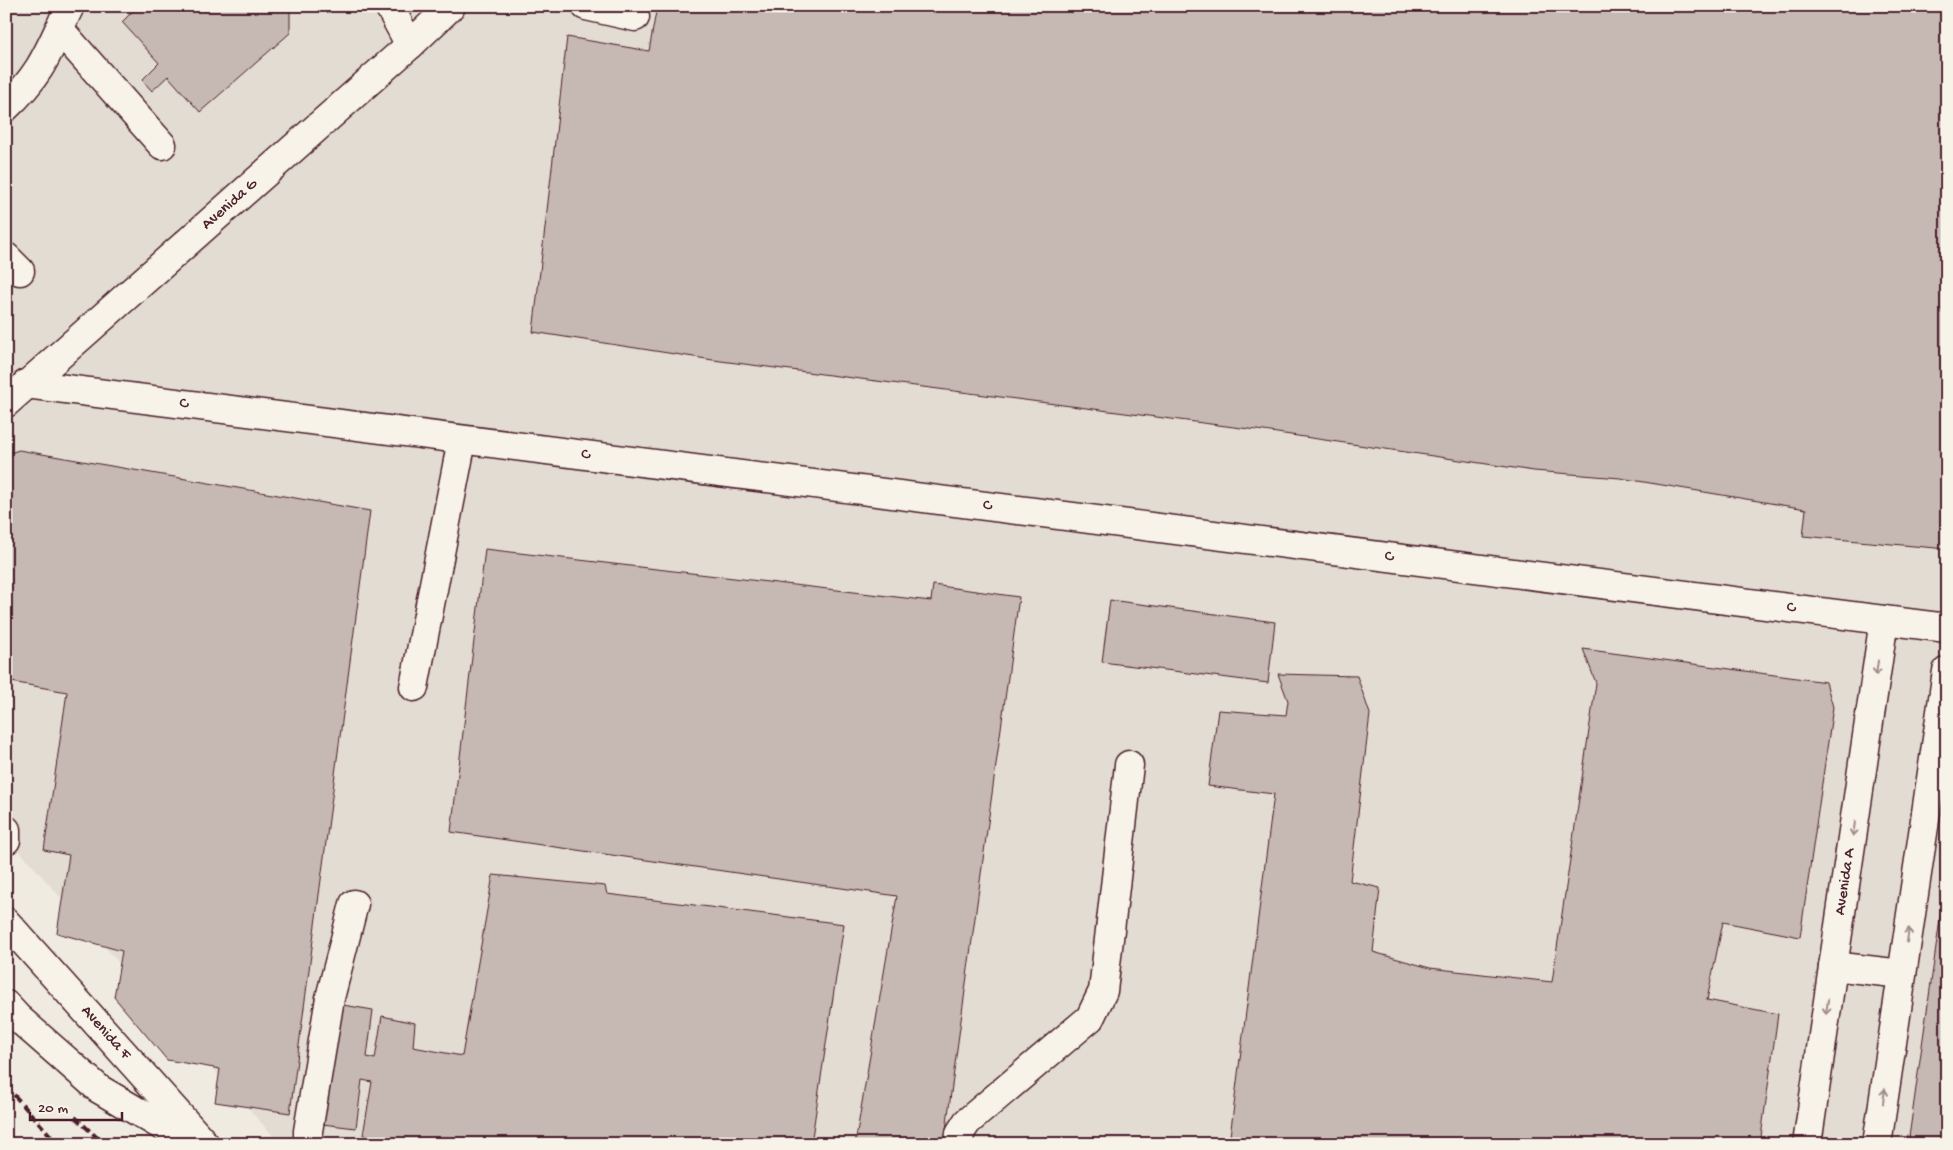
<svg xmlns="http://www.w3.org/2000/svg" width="1953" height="1150" viewBox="0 0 1953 1150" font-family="'Gochi Hand',sans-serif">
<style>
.built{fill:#e3dcd2}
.building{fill:#c6b8b3;stroke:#4a1f2b}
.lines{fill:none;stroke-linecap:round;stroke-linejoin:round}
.minor-casing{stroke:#4a1f2b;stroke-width:31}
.minor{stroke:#f7f3e8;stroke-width:28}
.rail{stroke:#4a1f2b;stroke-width:4;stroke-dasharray:8 4;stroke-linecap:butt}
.oneway{stroke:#a0898a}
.labels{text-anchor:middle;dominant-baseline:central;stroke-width:4;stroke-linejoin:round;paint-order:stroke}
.street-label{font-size:16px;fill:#4a1f2b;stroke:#f7f3e8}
</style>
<rect width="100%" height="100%" fill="#f0ebe0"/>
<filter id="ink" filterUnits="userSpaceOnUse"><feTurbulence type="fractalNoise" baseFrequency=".02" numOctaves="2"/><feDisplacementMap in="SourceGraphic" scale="10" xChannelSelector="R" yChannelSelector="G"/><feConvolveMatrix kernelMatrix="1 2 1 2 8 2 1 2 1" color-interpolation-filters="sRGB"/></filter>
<g filter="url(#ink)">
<path class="built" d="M6,6H1947V1144H280L6,836Z"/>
<path class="building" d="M138,6H287L290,9V33L200,112L168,76L152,91L142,80L159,63L122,22Z
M657,6H1947V549L1803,536L1806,509L1620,478L1534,471L1257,430L713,360L533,332L567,37L649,51Z
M19,450L370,511L290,1113L215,1102L220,1069L167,1060L114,997L122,951L57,933L69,855L44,850L67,692L6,681V454Z
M485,549L931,601L933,585L1019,597L944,1144H855L897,896L451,832Z
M1110,600L1275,622L1268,683L1102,662Z
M1583,649L1826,682L1833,707L1800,937L1723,922L1707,1000L1778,1014L1760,1144H1229L1274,794L1208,786L1218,710L1286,715L1288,701L1278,674L1357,676L1370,714L1350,881L1380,888L1373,952L1430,968L1552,982L1596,683Z
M1947,870V1144H1908Z
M493,875L605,886L607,894L844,924L811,1144H392L363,1135L372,1082L362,1080L356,1128L322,1124L343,1005L373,1010L367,1057L375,1059L382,1016L415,1023L413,1047L462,1056Z"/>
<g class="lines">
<g class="minor-casing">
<g id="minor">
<path d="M389,6L410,45"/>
<path d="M586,6L635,17"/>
<path d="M60,30L162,145"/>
<path d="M6,107C43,73 49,49 70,6"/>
<path d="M6,257L20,271"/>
<path id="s1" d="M26,384L1947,628"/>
<path id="s2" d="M6,403L410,45L451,6"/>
<path d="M414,687L462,440"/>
<path d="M6,830V840"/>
<path id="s3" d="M6,922L205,1144"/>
<path d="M1833,966L1902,974"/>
<path d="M6,1005L18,1018L99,1089L193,1144"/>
<path d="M308,1144V1131L330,998L354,904"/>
<path d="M959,1144L960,1133L967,1122L1090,1018L1103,991L1129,765"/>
<path id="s4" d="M1807,1144L1884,620"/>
<path d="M1877,1144L1947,671"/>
</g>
</g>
<use href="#minor" class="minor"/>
<path class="rail" d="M6,1086L58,1144
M75,1117L104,1144"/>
</g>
<defs><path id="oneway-shaft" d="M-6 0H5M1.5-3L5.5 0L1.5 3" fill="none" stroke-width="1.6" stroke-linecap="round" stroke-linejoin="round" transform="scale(1.25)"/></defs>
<g class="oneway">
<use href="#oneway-shaft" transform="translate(1877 668) rotate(98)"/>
<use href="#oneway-shaft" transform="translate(1854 829) rotate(98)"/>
<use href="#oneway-shaft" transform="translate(1908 935) rotate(-82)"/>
<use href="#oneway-shaft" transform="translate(1827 1007) rotate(98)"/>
<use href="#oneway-shaft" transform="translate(1884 1096) rotate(-82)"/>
</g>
</g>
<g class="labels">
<g class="street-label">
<text stroke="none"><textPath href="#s2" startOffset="299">Avenida G</textPath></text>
<text stroke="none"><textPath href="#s1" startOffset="159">C</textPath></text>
<text stroke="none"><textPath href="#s1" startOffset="564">C</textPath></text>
<text stroke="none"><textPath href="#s1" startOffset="969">C</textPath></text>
<text stroke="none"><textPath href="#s1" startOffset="1374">C</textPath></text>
<text stroke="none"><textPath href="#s1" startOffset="1779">C</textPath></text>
<text stroke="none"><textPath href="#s4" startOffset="265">Avenida A</textPath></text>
<text stroke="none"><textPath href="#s3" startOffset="149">Avenida F</textPath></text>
</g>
</g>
<rect width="1953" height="1150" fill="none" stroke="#f7f3e8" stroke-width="25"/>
<rect x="12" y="12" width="1928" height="1125" fill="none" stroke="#4a1f2b" stroke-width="2" filter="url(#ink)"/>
<path d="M30 1112v8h92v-8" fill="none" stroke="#4a1f2b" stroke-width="2.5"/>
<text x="38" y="1112" font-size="15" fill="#4a1f2b" stroke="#f7f3e8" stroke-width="4" paint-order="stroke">20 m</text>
</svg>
